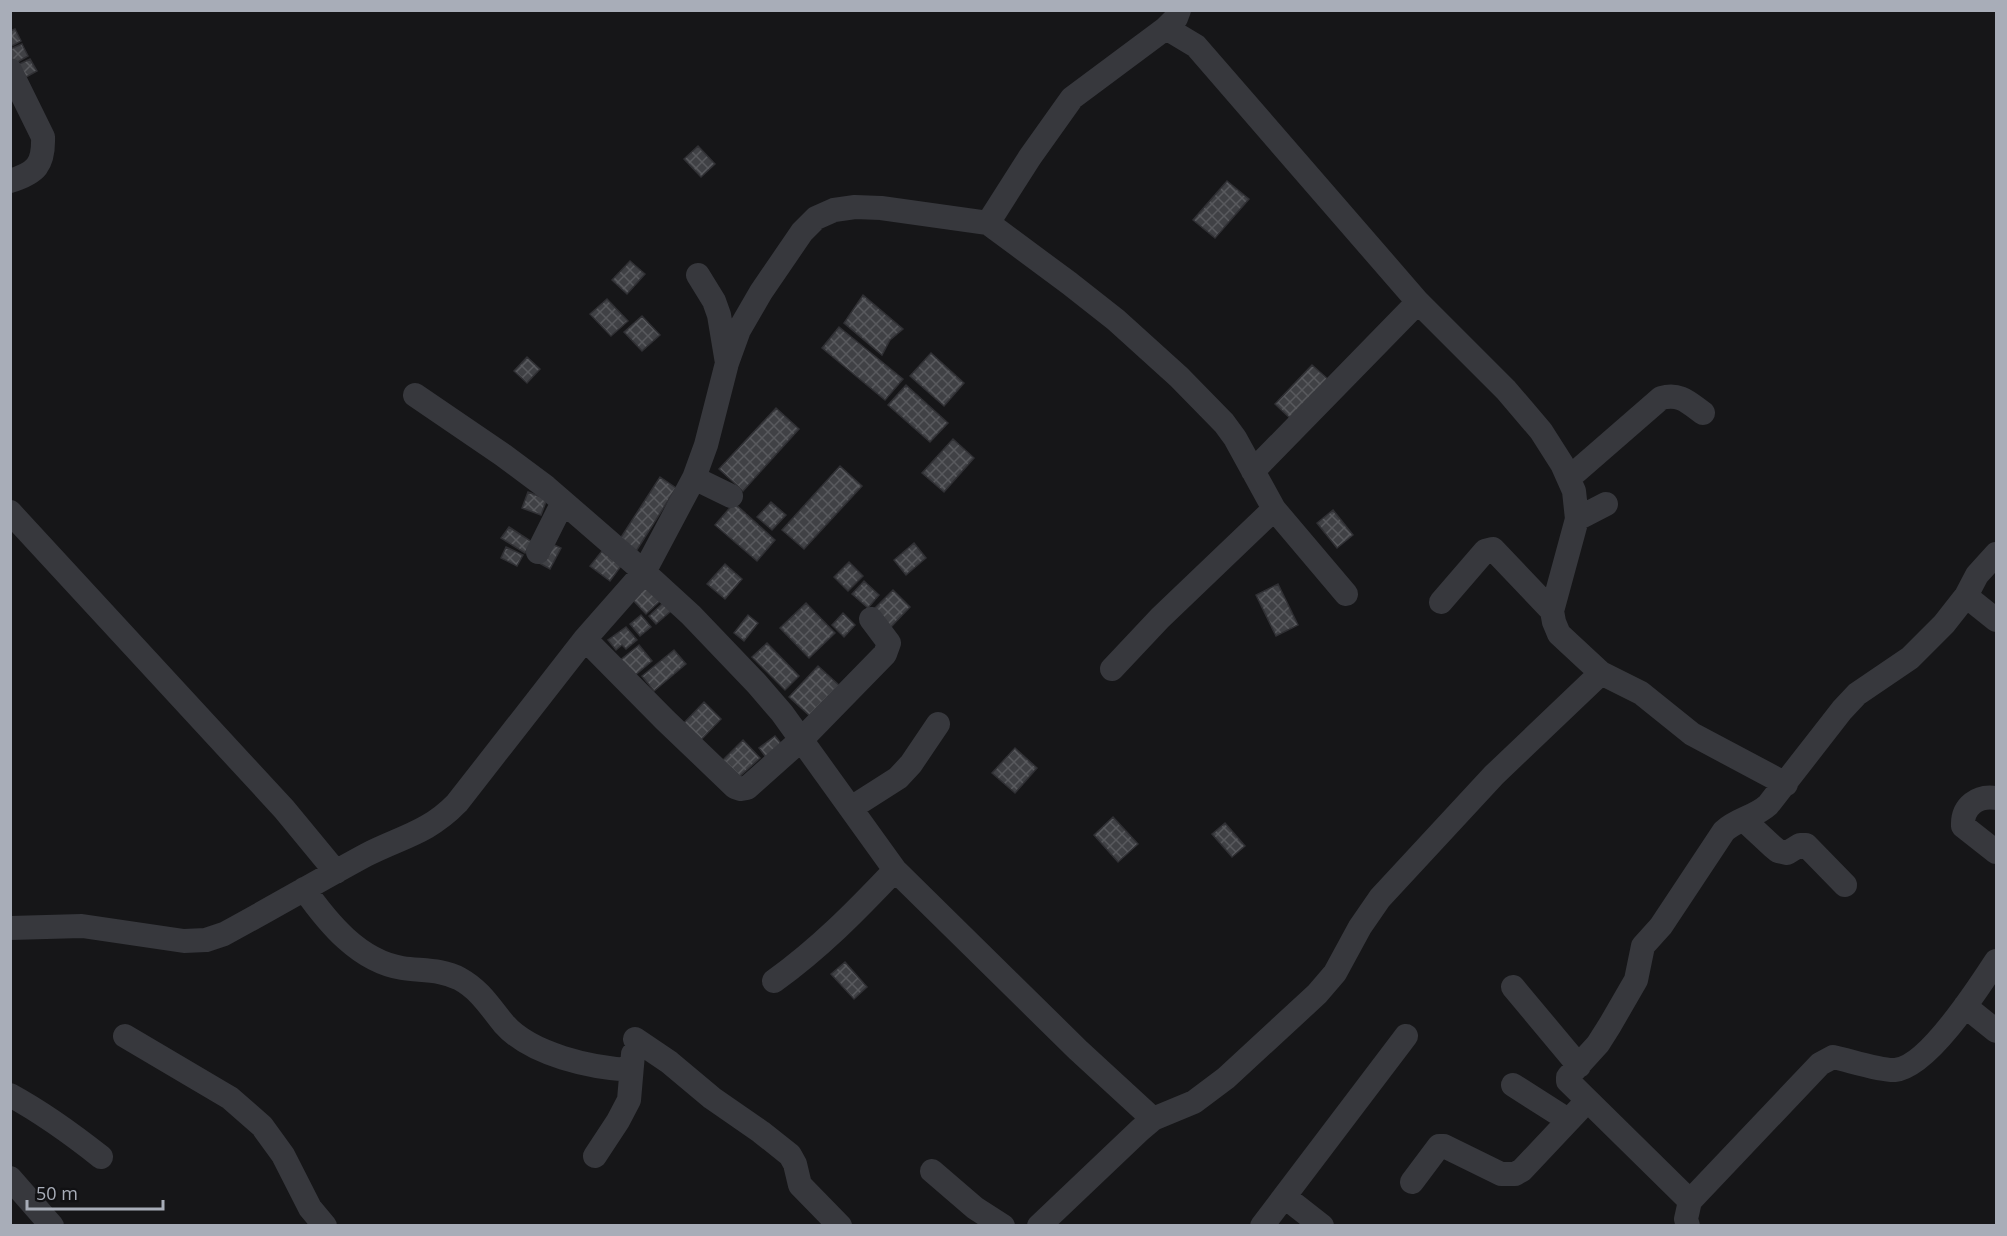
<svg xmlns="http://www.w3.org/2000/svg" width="2007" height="1236" viewBox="0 0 2007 1236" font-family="'Open Sans',sans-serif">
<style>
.building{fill:url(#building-cross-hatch);stroke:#303034;stroke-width:1.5}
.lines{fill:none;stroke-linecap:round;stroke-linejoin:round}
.minor{stroke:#37383d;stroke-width:24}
</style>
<defs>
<pattern id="building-cross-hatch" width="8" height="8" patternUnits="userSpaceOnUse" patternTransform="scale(1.5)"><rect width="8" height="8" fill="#404145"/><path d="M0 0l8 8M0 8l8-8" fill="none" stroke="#595a5e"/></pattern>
</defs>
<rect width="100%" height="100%" fill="#161618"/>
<path class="building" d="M15,29L21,41L10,47V31Z
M22,44L28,56L11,66L10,49Z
M30,59L37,71L19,81L13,67Z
M698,146L715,164L701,177L684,159Z
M1227,181L1249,199L1215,238L1193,220Z
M630,261L645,274L627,294L612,280Z
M863,295L903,329L890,340L882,355L844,323Z
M607,299L628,321L611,336L590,314Z
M642,316L660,335L642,351L624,332Z
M839,327L903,379L885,400L822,348Z
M931,353L964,383L944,406L910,376Z
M527,357L540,369L527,383L514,371Z
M1312,365L1330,381L1293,421L1275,404Z
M906,385L948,423L930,442L888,405Z
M776,408L799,429L743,491L719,469Z
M953,439L974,458L944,492L922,473Z
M840,466L862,486L804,549L782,530Z
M660,477L676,488L635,553L618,542Z
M528,492L547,499L541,515L522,508Z
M771,502L786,515L772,530L757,517Z
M734,503L775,540L757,561L715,525Z
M1333,510L1353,535L1337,548L1317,523Z
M509,527L532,542L525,553L501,538Z
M550,543L561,548L550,569L539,563Z
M914,543L926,558L906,575L894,560Z
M506,547L523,555L517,566L501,558Z
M602,551L621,566L610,581L590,566Z
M849,562L863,576L848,591L834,577Z
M725,564L742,579L725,599L707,584Z
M864,581L879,595L868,608L852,594Z
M1278,584L1298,625L1276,636L1256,595Z
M646,586L660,601L646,614L632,599Z
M893,590L910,607L890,628L872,611Z
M663,603L671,611L656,624L649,616Z
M806,603L835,633L809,658L780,628Z
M843,613L855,625L844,637L832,625Z
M641,615L651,627L640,636L630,624Z
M748,615L758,623L744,641L734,633Z
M626,627L637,640L626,649L622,645L616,650L608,640Z
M767,643L799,676L785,690L752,657Z
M639,645L652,661L633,677L619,661Z
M674,650L686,664L654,691L642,676Z
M818,666L840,686L811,717L789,697Z
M704,702L721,719L698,743L681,726Z
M775,736L788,752L771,764L759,748Z
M743,740L760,758L738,778L722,761Z
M1015,748L1037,768L1015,793L992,773Z
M1113,817L1138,844L1118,862L1094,835Z
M1225,823L1245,846L1232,857L1212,834Z
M845,962L867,987L854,999L831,974Z"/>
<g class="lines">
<path class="minor" d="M1179,10L1176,18L1166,28L1196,46L1418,302L1506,390L1541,431L1562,464L1574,491L1577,519L1552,611L1554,622L1559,634L1601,673L1641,693L1692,734L1786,784
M10,70L43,137C44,165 36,173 10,181
M988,223L1030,157L1072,98L1166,28
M698,275L714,301L719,315L727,363
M415,395L503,455L546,487L644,572L691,615L757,684L782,713L895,870L1078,1050L1153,1119
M1253,471L1418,302
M694,478L731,496
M1569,478L1661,398C1680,393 1688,402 1703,413
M10,512L284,809L336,872
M1577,519L1606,504
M538,552L563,502
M1966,596L1996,620
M1441,602L1485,551L1493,549L1552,611
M585,639L665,720L735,787L741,789L747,788L802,739L885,654L889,643L871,619
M1112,669L1160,618L1274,509
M1996,798C1978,795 1962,806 1963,826L1996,852
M851,808L898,778L911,764L938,724
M1744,820L1772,846L1778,851L1787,853L1800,845H1806L1845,885
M304,889C328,923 359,961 402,968C422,971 441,969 460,979C480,990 490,1007 504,1024C531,1055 592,1068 631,1070
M10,928L82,926L184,941L206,940L224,934C272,908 318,881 366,855C401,837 428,833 457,803L585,639L644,572L694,478L706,445L727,363L739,330L761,292L802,232L816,218L834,210L855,207L881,208L988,223L1069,283L1116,320L1179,377L1224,423L1235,438L1274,509L1346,594
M774,981C820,948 856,911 895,870
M1513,987L1579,1066
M1965,1006L1996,1031
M125,1036L230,1098L262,1126L283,1155L310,1208L325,1226
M635,1039L669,1062L712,1098L761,1132L790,1155L795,1164L800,1185L840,1226
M1513,1085L1568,1120
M10,1095C43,1113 72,1134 101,1157
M595,1156L618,1121L629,1100L633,1054
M932,1171L975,1208L1003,1226
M10,1178L52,1226
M1412,1182L1439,1146H1444L1501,1174H1515L1522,1170L1587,1101
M1285,1197L1322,1226
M1690,1201L1568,1081V1077L1598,1044L1610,1025L1636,980L1643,946L1661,926L1724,831C1737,819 1755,817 1768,805L1842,710L1857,694L1910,658L1944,624L1966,596L1977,575L1996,554
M1039,1226L1140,1130L1153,1119L1194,1102L1226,1078L1317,994L1335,973L1360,927L1380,898L1494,775L1601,673
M1262,1226L1406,1036
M1688,1226L1686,1219L1690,1201L1820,1064L1833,1057C1848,1060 1881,1071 1895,1070C1928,1067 1979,987 1996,961"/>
</g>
<rect width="2007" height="1236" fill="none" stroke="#a8adb8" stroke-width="24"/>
<path d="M27 1200v9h136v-9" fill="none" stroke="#a8adb8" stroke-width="3"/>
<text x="36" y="1200" font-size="18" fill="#a8adb8" stroke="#111113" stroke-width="4.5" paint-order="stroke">50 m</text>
</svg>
